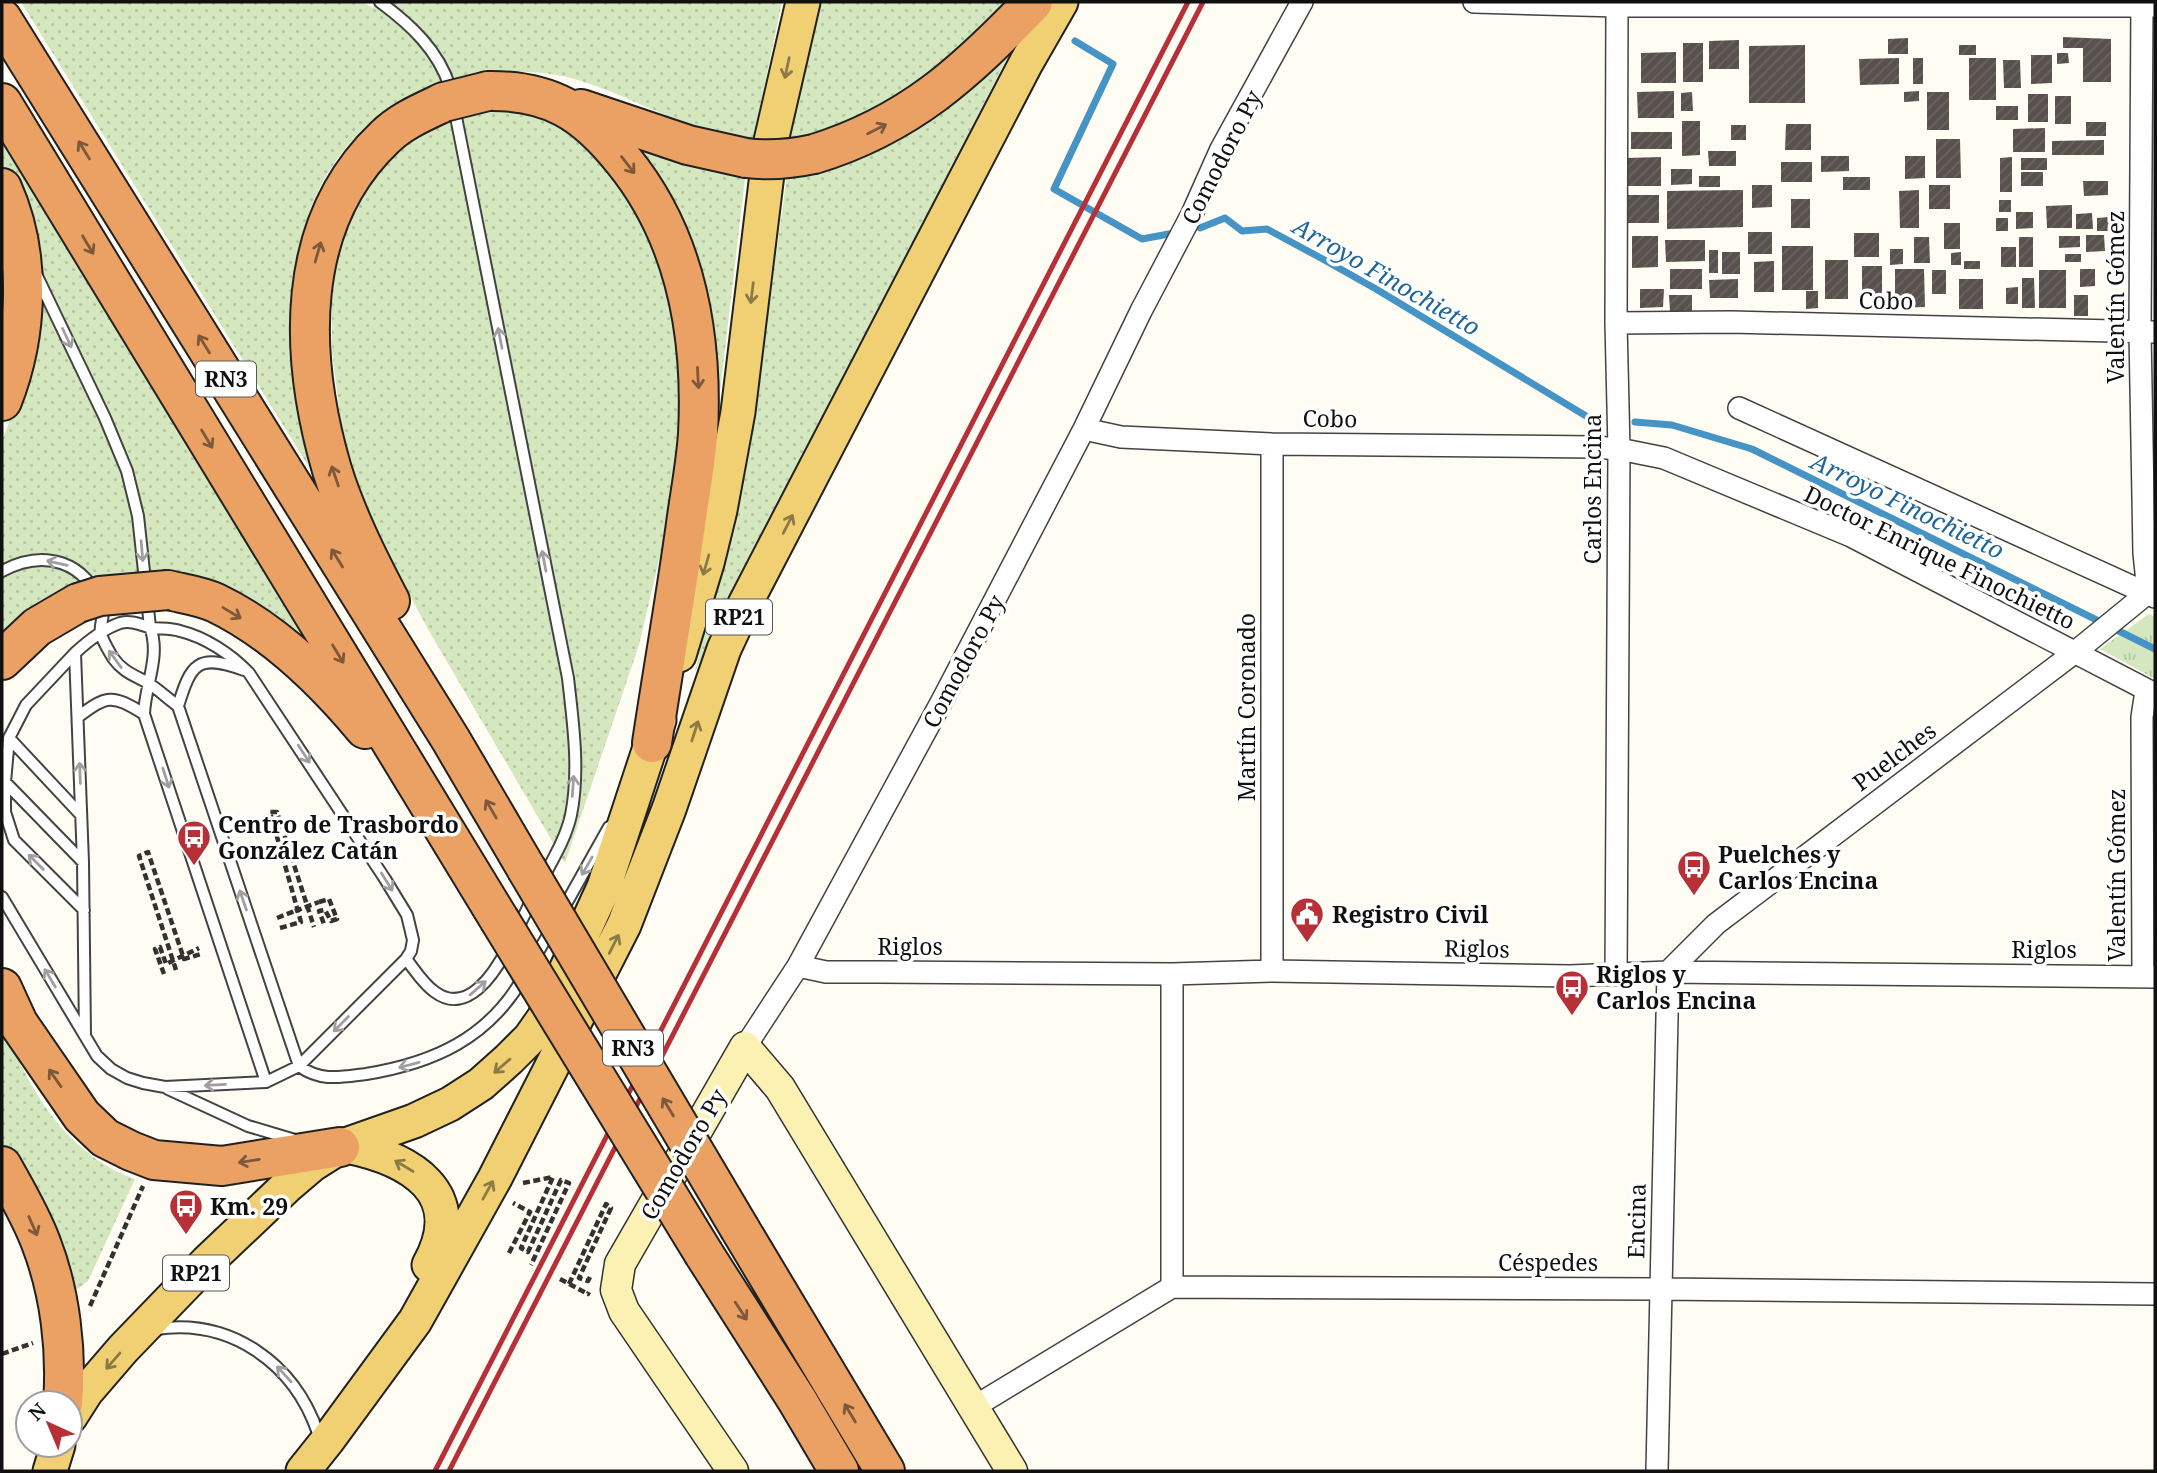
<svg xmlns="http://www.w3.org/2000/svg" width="2157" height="1473" viewBox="0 0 2157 1473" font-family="'Noto Serif',serif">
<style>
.grass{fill:url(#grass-dots)}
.park{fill:url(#park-tufts)}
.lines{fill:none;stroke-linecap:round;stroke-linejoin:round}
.stream{stroke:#4693c5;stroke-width:7}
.building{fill:url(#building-hatch)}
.lane-casing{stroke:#434343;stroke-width:14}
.street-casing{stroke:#434343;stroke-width:24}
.secondary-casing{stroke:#323232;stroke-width:33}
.primary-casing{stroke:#212121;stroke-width:37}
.highway-casing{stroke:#212121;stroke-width:42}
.path{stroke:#323232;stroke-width:4.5;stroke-dasharray:7 3.5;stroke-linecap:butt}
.lane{stroke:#fff;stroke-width:10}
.street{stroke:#fff;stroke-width:21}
.secondary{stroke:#faf1b3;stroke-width:30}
.primary{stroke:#f0d072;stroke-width:33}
.highway{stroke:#eba164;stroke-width:38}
.rail{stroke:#b83037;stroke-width:5}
.highway-bridge-casing{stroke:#212121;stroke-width:42;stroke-linecap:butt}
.path-bridge{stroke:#323232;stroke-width:4.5;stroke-dasharray:7 3.5;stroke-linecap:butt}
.highway-bridge{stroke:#eba164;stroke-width:38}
.oneway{stroke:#8b7a46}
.oneway2{stroke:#7e583a}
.oneway3{stroke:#9f9f9f}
.labels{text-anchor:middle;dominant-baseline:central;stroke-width:7;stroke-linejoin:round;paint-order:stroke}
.shield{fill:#fff;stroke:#585858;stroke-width:2}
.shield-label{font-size:21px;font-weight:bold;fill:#101010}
.street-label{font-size:23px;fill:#101010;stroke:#fff}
.poi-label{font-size:23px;font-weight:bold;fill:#101010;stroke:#fff;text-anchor:start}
.water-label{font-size:24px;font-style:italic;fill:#20669a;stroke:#fff}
</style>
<defs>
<pattern id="grass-dots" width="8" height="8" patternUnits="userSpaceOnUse" patternTransform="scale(1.75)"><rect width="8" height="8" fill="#d4e7be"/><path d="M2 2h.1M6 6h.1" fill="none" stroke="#b5c5a2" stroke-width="1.8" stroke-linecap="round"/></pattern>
<pattern id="park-tufts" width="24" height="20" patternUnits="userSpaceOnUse" patternTransform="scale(1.75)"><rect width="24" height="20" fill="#d4e7be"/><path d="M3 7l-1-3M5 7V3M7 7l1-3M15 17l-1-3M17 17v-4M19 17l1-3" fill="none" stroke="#b5c5a2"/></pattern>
<pattern id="building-hatch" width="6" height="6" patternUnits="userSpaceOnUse" patternTransform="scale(1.75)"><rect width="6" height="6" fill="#58514d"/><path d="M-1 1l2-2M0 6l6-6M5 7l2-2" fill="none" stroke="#6b6562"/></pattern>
</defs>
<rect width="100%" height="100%" fill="#fefcf3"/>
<path class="grass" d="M21,2H362L373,8L375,2H782L753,140C737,137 721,135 706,130C656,115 609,85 557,75C511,67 460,74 418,93C272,162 280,333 309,467Z
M822,2H1010C990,21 970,44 948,62C900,98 849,127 790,138L799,93Z
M1009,54L695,671L733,510L755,404L787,176L810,174L840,167L898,140L970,92Z
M492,106L537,114L573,135L603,160L638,212L666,274L681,348L682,414L676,483L660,556L639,645L565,863L429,631L370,521L352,470L341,424L332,351V297L337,259L347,226L378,173L399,148L423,129Z
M2,133L329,654L270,611L222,587L2,640V441L17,401L35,241L2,163Z
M638,147L697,167L745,178L711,469L673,206Z
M2,1022C28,1088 65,1154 135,1179L88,1281L70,1295L48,1234L2,1146Z"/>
<path class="park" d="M2149,614L2155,617V679L2100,649Z"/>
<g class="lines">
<path class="stream" d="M1075,41L1113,64L1054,189L1142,239L1174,233
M1200,228L1225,218L1242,231L1267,229L1319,257L1376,289L1586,416
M1635,422L1672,425L1752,449L2155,649"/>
</g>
<path class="building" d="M2063,37L2111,39V82H2083V48H2063Z
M1908,38V54H1888V39Z
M1739,40V69H1709V41Z
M1683,43H1703V82H1683Z
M1805,45V103H1749V46Z
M1959,45H1976V55H1959Z
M1676,52V83H1641V53Z
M2057,53H2068L2069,63L2057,64Z
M2031,55H2052V83L2031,84Z
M1899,58V84L1860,85L1859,59Z
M1913,58H1923V84H1913Z
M1969,58H1996V100H1969Z
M2003,60H2020L2021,88H2004Z
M1674,91V118H1638L1637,92Z
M1919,91V101L1904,102V92Z
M1692,92L1693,111H1681V93Z
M1927,92H1949V130H1927Z
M2028,94H2048V122H2028Z
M2055,96H2071V124H2055Z
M1996,106H2018V120H1996Z
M1682,121H1700V155L1682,156Z
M2086,122H2106V136H2086Z
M1786,124H1811V150H1785Z
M1731,125H1746V140H1731Z
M2045,128V152H2013V129Z
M1631,132H1672V149H1631Z
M1936,139H1960L1961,178H1936Z
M2104,140V155H2052V141Z
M1708,151H1736V166H1709Z
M1821,156H1849V171L1821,172Z
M1905,156H1925V178L1905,179Z
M1661,157V186H1626V158Z
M2012,157V192H2000V158Z
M2021,158H2047V170H2021Z
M1781,162H1812V182H1781Z
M1671,169H1692V184L1671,185Z
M2021,172H2043V186H2021Z
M1699,176H1720V187H1699Z
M1843,177H1870V190H1843Z
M2083,181H2108V195L2084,196Z
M1752,185H1772V207L1752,208Z
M1929,185H1950V209H1929Z
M1743,190V227L1667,229V191Z
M1919,190V228H1900L1899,191Z
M1627,195H1659V223H1628Z
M1791,199H1810V228H1791Z
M1999,200H2011V212H1999Z
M2072,205V228H2047L2046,206Z
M2016,212H2033V228L2016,229Z
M2092,213L2093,229H2076V214Z
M2109,217L2110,231H2097V218Z
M1996,218H2008V231H1996Z
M1944,223H1960V249H1944Z
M1748,232H1772V254H1748Z
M1854,233H1879V257H1854Z
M2086,235H2104L2105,251L2086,252Z
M1632,236H1658V267L1632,268Z
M2059,236H2080V247L2059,248Z
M1914,237H1929L1930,263H1914Z
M2019,237H2033V267H2019Z
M1665,240H1705V261L1666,262Z
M1782,246H1813V290H1782Z
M2001,247H2016V267H2001Z
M1890,249H1903V264L1890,265Z
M1709,250H1718V273H1709Z
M1722,252H1740V274H1722Z
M1961,252V265H1951V253Z
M2065,254H2081V262H2065Z
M1825,260H1848V299H1825Z
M1774,261V292H1754V262Z
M1964,261H1980V269H1964Z
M1862,266H1882V296L1862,297Z
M1670,269H1702V289H1670Z
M1895,269H1924L1925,307L1895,308Z
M2080,269H2095V286L2080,287Z
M1932,270H1946V294H1932Z
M2039,270H2066V308H2039Z
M2022,278H2034L2035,308H2022Z
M1738,279V298H1710L1709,280Z
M1959,279H1983V309H1959Z
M2018,287V304H2006V288Z
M1640,289H1664L1663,307L1640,308Z
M1806,291H1818V308L1806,309Z
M1669,295H1692V311H1670Z
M2074,295H2088V316H2074Z"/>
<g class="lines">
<g class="lane-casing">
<path id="lane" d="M380,2C411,25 438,50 450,87L568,678C573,723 580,770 571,815C566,838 553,859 542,880
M36,274L105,418L127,471L138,516L150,627C161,656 145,685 144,714L266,1082
M2,571C44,549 86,560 102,608C105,616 99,625 101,634C103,642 109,651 113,658C123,672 134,675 148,683C158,689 168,699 178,706L299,1066C321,1082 341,1077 366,1074C434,1063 489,1038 524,976
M75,653L26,705L9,738L5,782V812L14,840L84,910
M178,706C191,664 197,653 244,670
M78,717C107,695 112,694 144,714
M9,738L81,815
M5,782L83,862
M2,897L85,1036L97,1056L111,1069L127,1078L143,1083L165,1087L266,1082L299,1066L406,959L411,951L413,940L407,915L385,879L249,673C231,654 205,637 180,631C171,628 161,629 152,628C141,625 132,620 120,623C103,629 88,641 75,653L83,862L85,1036
M562,911L609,827
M517,930L533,897
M406,959C415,970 423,984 435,992C467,1016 495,973 508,947
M534,959L552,928
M168,1089L248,1126L295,1140
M156,1329C231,1318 294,1363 318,1433"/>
</g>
<g class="street-casing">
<path id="street" d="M1474,2L1617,6H2155
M2142,2L2140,332L2144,553L2148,592
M1616,323L1731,322L2155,332
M1739,408L2155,597
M1084,429L1121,437L1272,444L1594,447L1619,449L1664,458L1851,536L2155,694
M1272,444V971
M798,966L826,972H879L1172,974L1272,971L1570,976L1668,972L2155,977
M1668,972L1716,924L2074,653L2155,587
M1172,974V1287
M1616,975L1619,449L1616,323L1617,2
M2143,976L2142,717L2146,691
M745,1047L798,966L943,699L1084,429L1141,311L1192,214L1221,149L1302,2
M974,1407L1172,1287L1661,1289L2155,1294
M1657,1471L1668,972"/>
</g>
<g class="secondary-casing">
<path id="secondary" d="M733,1471L624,1311L616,1290L620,1264L745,1047L780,1088L1012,1471"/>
</g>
<g class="primary-casing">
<path id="primary" d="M679,655L707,563L720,510L738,412L771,141L803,2
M347,1146C411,1159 469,1193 429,1265
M70,1417L86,1392L123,1349L207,1262L286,1187L313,1164L340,1147L414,1121L450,1104L481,1084L509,1059L530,1038L544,1018L604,887L659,720
M50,1471L58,1445
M303,1471L327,1441L415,1321L495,1178L624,925L669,809L724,649L745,604L1026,63L1061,2"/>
</g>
<g class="highway-casing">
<path id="highway" d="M2,19L451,740L526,868
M488,91C550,90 585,112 623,160C686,237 703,337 698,434C696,464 690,494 686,524C676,597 663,670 652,743
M2,103L499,919
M581,109L688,145L746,158
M814,154C909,125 966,72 1033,2
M2,188C32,254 28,335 2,401
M168,590C184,594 201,596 216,603C274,631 324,680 365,729
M390,601C368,559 346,515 332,470C299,357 293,224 385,137C401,121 423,112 444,102
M2,660L37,627L78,603
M2,988L18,1023L82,1116L105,1138L131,1151L154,1160L222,1166L340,1147
M2,1166C16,1191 31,1216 41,1243C60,1292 67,1350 63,1403
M740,1229L885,1471
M704,1254L797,1400L839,1471"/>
</g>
<path class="path" d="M319,902L329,899L337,919L331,921L325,910L319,911L324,924
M277,918L295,911
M280,928L301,922L270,812H277L314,927
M176,970L139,856L148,852L184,959L201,954
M164,974L155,949L160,947L166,964L199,948
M523,1183L553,1177L521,1248L528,1252L561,1180L569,1183L531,1265
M509,1253L530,1212L513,1203
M560,1279L588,1294L589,1292
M569,1284L606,1204L611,1208L579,1278L588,1281L590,1277
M90,1306L143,1186
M2,1354L33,1343"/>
<use href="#lane" class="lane"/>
<use href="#street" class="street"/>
<use href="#secondary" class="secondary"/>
<use href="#primary" class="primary"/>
<use href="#highway" class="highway"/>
<path class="rail" d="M435,1471L1188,2
M449,1471L1203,2"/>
<g class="highway-bridge-casing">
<path id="highway-bridge" d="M444,102L488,91
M746,158C770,161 791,159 814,154
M78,603L100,596L168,590
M526,868L740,1229
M499,919L704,1254"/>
</g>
<path class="path-bridge" d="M295,911L319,902"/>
<use href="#highway-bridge" class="highway-bridge"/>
</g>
<defs><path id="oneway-shaft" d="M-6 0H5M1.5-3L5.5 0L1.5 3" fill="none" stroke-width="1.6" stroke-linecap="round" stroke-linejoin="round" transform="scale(1.75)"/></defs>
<g class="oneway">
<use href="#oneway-shaft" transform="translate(787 68) rotate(102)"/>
<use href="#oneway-shaft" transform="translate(752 293) rotate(97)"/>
<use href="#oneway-shaft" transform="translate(788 524) rotate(-63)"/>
<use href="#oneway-shaft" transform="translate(706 565) rotate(106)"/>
<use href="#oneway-shaft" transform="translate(695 731) rotate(-72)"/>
<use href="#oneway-shaft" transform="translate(614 944) rotate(-63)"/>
<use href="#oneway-shaft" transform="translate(502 1066) rotate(139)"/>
<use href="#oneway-shaft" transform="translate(404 1166) rotate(-149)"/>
<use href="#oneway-shaft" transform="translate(488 1190) rotate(-61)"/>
<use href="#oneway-shaft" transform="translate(113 1361) rotate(131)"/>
</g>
<g class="oneway2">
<use href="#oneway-shaft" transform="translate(877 129) rotate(-27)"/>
<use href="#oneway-shaft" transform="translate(84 150) rotate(-122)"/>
<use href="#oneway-shaft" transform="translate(628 165) rotate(52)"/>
<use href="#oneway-shaft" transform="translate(88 245) rotate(59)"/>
<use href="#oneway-shaft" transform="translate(318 252) rotate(-74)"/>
<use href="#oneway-shaft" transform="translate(204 344) rotate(-122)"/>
<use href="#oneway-shaft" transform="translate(698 378) rotate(87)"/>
<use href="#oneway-shaft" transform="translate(207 439) rotate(59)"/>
<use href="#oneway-shaft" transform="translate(335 476) rotate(-109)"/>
<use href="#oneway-shaft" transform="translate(337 558) rotate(-122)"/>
<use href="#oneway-shaft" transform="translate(232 613) rotate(31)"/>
<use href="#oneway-shaft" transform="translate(338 654) rotate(59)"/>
<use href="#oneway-shaft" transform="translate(491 809) rotate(-120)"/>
<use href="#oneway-shaft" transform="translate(55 1078) rotate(-125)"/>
<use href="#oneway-shaft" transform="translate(668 1107) rotate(-121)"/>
<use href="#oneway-shaft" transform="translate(249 1161) rotate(171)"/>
<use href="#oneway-shaft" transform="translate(33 1226) rotate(66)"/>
<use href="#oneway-shaft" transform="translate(741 1311) rotate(57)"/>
<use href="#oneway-shaft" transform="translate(850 1413) rotate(-121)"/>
</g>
<g class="oneway3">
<use href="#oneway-shaft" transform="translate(67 338) rotate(65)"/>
<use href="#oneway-shaft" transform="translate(500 338) rotate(-101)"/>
<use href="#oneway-shaft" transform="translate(142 551) rotate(85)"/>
<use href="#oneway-shaft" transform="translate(544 561) rotate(-101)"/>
<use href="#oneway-shaft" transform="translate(57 563) rotate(-167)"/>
<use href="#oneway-shaft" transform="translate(115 659) rotate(-126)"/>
<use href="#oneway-shaft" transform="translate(304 754) rotate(57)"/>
<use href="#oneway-shaft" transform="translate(80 773) rotate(-92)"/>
<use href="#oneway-shaft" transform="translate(166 778) rotate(72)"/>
<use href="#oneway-shaft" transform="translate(573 786) rotate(-86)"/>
<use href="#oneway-shaft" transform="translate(36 862) rotate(-135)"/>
<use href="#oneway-shaft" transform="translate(587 866) rotate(120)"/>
<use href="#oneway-shaft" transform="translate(387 882) rotate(58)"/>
<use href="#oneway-shaft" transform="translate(243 900) rotate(-109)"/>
<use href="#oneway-shaft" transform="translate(50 978) rotate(-121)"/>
<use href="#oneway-shaft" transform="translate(478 988) rotate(-41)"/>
<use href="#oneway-shaft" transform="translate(341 1024) rotate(135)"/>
<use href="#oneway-shaft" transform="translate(409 1065) rotate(165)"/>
<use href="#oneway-shaft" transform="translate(215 1085) rotate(177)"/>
<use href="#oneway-shaft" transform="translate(284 1374) rotate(-133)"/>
</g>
<defs>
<g id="bus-pin" transform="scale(1.75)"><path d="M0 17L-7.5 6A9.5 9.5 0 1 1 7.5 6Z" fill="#b83037" stroke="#fff"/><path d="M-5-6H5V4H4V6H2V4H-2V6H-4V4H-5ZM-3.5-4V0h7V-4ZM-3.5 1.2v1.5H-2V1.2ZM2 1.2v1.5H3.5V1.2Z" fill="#fff"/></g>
<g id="civic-pin" transform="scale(1.75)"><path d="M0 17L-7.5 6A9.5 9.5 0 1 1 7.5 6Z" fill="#b83037" stroke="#fff"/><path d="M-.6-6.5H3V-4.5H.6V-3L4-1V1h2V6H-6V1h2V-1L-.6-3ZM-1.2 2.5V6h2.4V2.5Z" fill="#fff"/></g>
</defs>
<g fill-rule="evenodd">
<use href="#bus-pin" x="194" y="837"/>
<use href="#bus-pin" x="1694" y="867"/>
<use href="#civic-pin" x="1307" y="914"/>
<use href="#bus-pin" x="1572" y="987"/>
<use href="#bus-pin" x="186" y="1206"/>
</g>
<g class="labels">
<g class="shield">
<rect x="196" y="361.5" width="60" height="35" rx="5"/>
<rect x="706" y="599.5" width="66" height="35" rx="5"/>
<rect x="603" y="1030.5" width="60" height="35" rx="5"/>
<rect x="163" y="1255.5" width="66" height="35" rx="5"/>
</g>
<g class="shield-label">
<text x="226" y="379">RN3</text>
<text x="739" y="617">RP21</text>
<text x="633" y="1048">RN3</text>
<text x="196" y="1273">RP21</text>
</g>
<g class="street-label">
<text transform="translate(1221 157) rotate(-63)">Comodoro Py</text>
<text transform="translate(2115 297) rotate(-90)">Valentín Gómez</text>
<text transform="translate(1886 300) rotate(1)">Cobo</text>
<text transform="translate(1330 418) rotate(1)">Cobo</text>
<text transform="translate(1592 489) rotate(-90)">Carlos Encina</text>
<text transform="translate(1940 557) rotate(26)">Doctor Enrique Finochietto</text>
<text transform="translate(963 661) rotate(-62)">Comodoro Py</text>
<text transform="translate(1246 707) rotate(-90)">Martín Coronado</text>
<text transform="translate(1894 756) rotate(-37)">Puelches</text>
<text transform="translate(2116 875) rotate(-90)">Valentín Gómez</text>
<text x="910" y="946">Riglos</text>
<text transform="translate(1477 948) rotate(1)">Riglos</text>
<text x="2044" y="949">Riglos</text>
<text transform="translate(683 1154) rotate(-60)">Comodoro Py</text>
<text transform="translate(1636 1221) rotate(-89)">Encina</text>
<text x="1548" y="1262">Céspedes</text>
</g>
<g class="poi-label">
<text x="218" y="824">Centro de Trasbordo<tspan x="218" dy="26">González Catán</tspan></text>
<text x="1718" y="854">Puelches y<tspan x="1718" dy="26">Carlos Encina</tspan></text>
<text x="1332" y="914">Registro Civil</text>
<text x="1596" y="974">Riglos y<tspan x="1596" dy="26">Carlos Encina</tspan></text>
<text x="210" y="1206">Km. 29</text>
</g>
<g class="water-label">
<text transform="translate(1387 276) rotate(30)">Arroyo Finochietto</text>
<text transform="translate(1908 505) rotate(26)">Arroyo Finochietto</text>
</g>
</g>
<rect width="2157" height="1473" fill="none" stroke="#101010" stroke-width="7"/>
<g transform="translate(49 1424) rotate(316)"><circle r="33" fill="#ffffff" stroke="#9f9f9f" stroke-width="2"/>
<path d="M0-5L12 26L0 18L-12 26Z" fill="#b83037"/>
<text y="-10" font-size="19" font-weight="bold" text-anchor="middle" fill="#101010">N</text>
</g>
</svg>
